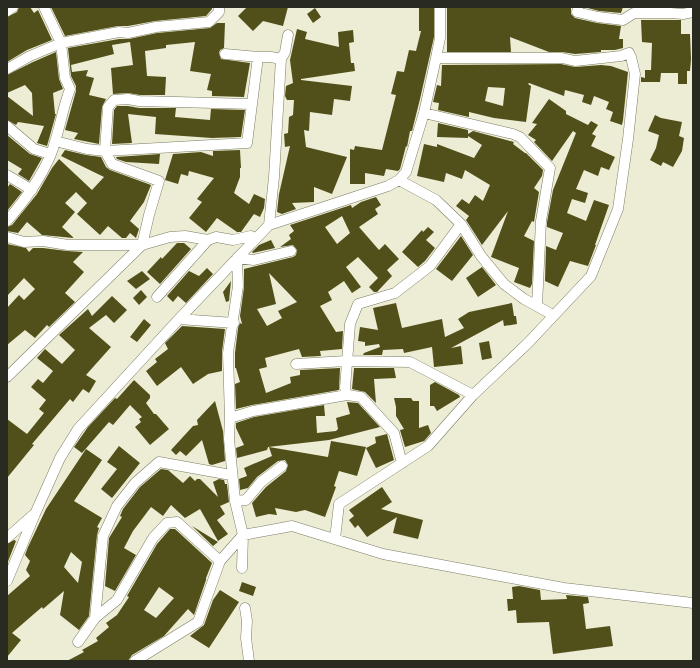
<svg xmlns="http://www.w3.org/2000/svg" width="700" height="668" viewBox="0 0 700 668" font-family="Lato,sans-serif">
<style>
.building{fill:#51501a;fill-rule:evenodd}
.lines{fill:none;stroke-linecap:round;stroke-linejoin:round}
.minor-casing{stroke:#7c7c65;stroke-width:11}
.minor{stroke:#fff;stroke-width:10}
</style>
<rect width="100%" height="100%" fill="#ecedd4"/>
<path class="building" d="M19,7H30L34,13L38,10L52,40L27,50L7,62V17L17,12Z
M51,7H212V9L206,16L155,21L128,26H118L65,36Z
M247,7H288L283,26L263,21L253,31L238,16Z
M447,7H571V14L575,18L597,23L621,26L619,39H623V48L615,50H601V52L575,54L562,52H549L510,37L511,52H447Z
M584,7H623L621,13L599,11Z
M315,8L321,17L313,23L307,14Z
M419,8H434V37L420,99L412,131H410L407,147L406,146L400,169L398,171L386,169L384,176L365,173V184H350V149L354,150L355,146L382,150L396,95L391,94L397,71L404,72L409,50L416,51L421,31H419Z
M641,20H681V34H690L691,59L690,71H687V84H678V73H661L660,82H641V77L645,78V70H651L652,43L642,42Z
M217,23H225L224,48L220,50L219,53L221,59L250,63L244,97L212,96V91L207,90L211,74L190,71L195,42L166,45V48L145,51L147,76L166,77L165,95H140L128,93L113,94L111,68L133,65L130,42L112,45L114,54L71,65L72,72L88,70L86,76L94,78L89,95L106,99L102,107L99,144L74,139L78,133L65,130L76,91V86L71,76L68,48L119,39H129L157,33L210,28Z
M297,29L307,32L305,39L339,47L338,32L353,30L354,42L349,43L351,63H354L355,71L301,79V80L352,86L350,101L334,99L332,115L310,112L309,131L304,130L306,147L347,157L332,194L314,187V202L292,203L296,209L282,214L277,212L279,194L290,146L285,147L284,134L288,133L289,117L293,115L294,100H287L285,96L286,86L293,83L290,60Z
M56,52L59,79L63,89L53,93L55,114H56L47,146L37,143L44,126L18,122L16,125L7,120V96L33,116L32,93L25,85L7,93V75L33,62Z
M561,64L575,67L601,65L611,66L628,72L623,120L622,125L610,121L613,112L606,109L609,102L594,96L591,105L582,102L584,95L565,90L564,96L529,83L528,84L531,86L526,122L494,118L469,112V117L438,110L439,103L433,102L437,85L441,86L442,65ZM488,87L505,88L503,106L485,101Z
M549,99L566,111V114L588,125L591,121L598,125L592,134L596,136L591,146L615,157L609,170L601,167L598,176L584,170L576,189L588,193L585,203L572,199L567,213L586,221L594,200L609,205L595,245H596L588,266L570,261L558,287L545,281L546,246L556,250L563,233L547,227V222L553,190L576,133L573,131L552,161L534,142L536,140L528,135L537,124L532,123Z
M117,106H128L139,108H176L175,117L210,120L211,109L245,110L241,137L212,138L155,134L156,117L128,114L132,143L112,144L114,110Z
M655,115L661,118L682,122L679,136L684,138L682,151L673,167L663,162L661,166L650,160L656,148L659,135L648,131Z
M438,123L468,130V134L473,131L514,142L513,144L525,153H526L543,170L542,176L534,188L539,192L534,222L532,221L524,236L534,241L532,284L530,288L514,282L519,268L491,257L508,211L482,245L466,220L469,216L456,206L462,199L469,204L475,195L483,201L490,185L465,170L462,179L446,173L444,182L417,176L424,144L437,147V144L474,158L482,145L468,136V138L437,137Z
M7,135L30,154L42,158L29,181L18,174L22,169L7,160Z
M65,150L86,155L101,157L106,167L110,170L151,185L144,202L130,221L139,229L136,238L130,233L126,238H122L108,226L100,235L77,214L87,203L76,192L65,203L75,212L62,227L74,238L42,235L27,222L18,233L7,231V227L12,225L37,194L52,168L59,159L92,190L104,177L61,156Z
M240,150L241,168H240V177L234,193L249,204L254,194L265,199L264,208L260,217L254,214L241,232H237L217,218L206,232L189,218L202,202L197,199L214,178L189,171L188,176L181,174L178,184L165,180L173,154L201,152L213,156V151Z
M160,154L159,164L126,162L117,159L116,157Z
M10,184L22,192L7,211V188Z
M376,197L381,205L375,209L378,214L359,227L379,250L385,244L399,259L387,270L392,276L377,292H374L369,287L378,278L358,257L346,267L361,287L352,293L344,281L328,292L332,300L320,306L336,332L343,331L342,349L320,351L321,356L302,357L299,349L265,358L267,367L259,369L266,393L291,383L290,377L300,375V370L340,368L339,390L252,405L236,409L235,384L240,382L236,368H235V353L238,328L240,323L242,324L240,316L244,287V269L293,257L296,255L297,250L293,245L280,247L291,239L289,235L294,231L290,225L351,205L352,208L361,202ZM342,216L350,233L337,244L325,227ZM269,273L297,302L278,311L282,318L267,326L257,309L276,304Z
M428,227L434,232L426,240L435,248L425,261L418,267L402,252L422,230L423,232Z
M461,236L473,255L452,281L436,269Z
M271,240L275,248L253,253L252,252L259,245Z
M177,243H184L191,249L160,284L147,272L161,257L162,259Z
M7,244L26,248L29,252L33,248H43L67,251L83,252L73,262L84,272L65,293L75,302L49,327L47,325L35,338L25,330L7,345V308L19,295L24,300L35,289L24,278L7,296Z
M482,267L496,285L478,297L466,278Z
M207,268L213,274L186,303L178,296L173,302L167,296L189,271L199,276Z
M142,271L150,279L136,289L127,281Z
M231,281L229,301L226,302L223,292Z
M141,290L147,297L139,305L133,298Z
M112,296L127,310L114,323L106,315L89,328L111,347L86,375L96,381L89,393L83,389L73,402L70,399L32,444L34,445L7,478V419L27,434L44,413L39,409L46,400L31,387L38,379L43,383L53,371L37,358L45,349L62,364L75,350L59,335L88,309L92,316Z
M396,303L402,328L442,319L445,337L464,328L458,319L469,312L512,303L514,316H516L517,324L504,326L503,320L451,348L461,346L463,364L434,367L432,347L404,353L403,349L383,350L382,355H363L364,353L380,347L379,344L365,346V342L358,341L360,327L378,330L373,308Z
M144,319L151,325L137,342L130,337Z
M182,326L225,329L222,352V371L208,374L193,384L181,367L157,386L146,371L157,362L155,359L168,349L165,343Z
M489,341L492,358L482,360L479,343Z
M354,368H394L396,378L374,379L376,403L365,392L352,389Z
M134,380L150,395V398L146,403L154,414H156L169,429L150,445L135,427L141,422L139,419L142,417L130,405L113,425L109,422L82,453L74,447L88,427L115,398L117,399Z
M435,382L459,395L460,397L437,411L434,406H430V385Z
M394,398H411L413,401H419V428L428,425L431,433L424,441L405,447L400,430L404,429L396,416V407Z
M215,401L223,431L225,461L212,465L209,464L202,440L186,456L180,451L176,455L171,450L193,426L198,425L197,420Z
M347,402L358,403L380,427L329,440L268,447L267,450L237,458L236,448L244,445L236,428V423L254,417L324,405L325,416H316L317,433L336,431L338,429L336,418L350,414Z
M387,434L394,460L376,468L366,448L376,443L375,437Z
M331,441L366,447L357,476L339,471L334,486L336,487L325,517L305,510L296,512L275,508L277,515L269,514L256,517L252,503L266,487L286,471L288,465L285,460L278,461L257,477L248,488L240,490L239,479L247,476L244,468L272,456L269,447L328,457Z
M119,446L140,463L112,498L101,489L117,469L107,462Z
M86,449L102,460L74,501L102,518L97,527L99,528L97,535L89,616L79,630L60,615L64,591L43,609L42,607L12,633L21,640L7,657V596L30,576L26,570L30,561L25,555L28,547L46,509ZM71,552L82,562L78,583L64,567Z
M161,469L168,470L183,483L190,476L195,481L197,479H200L218,497L213,482L219,479L224,480L225,484H227L229,502L220,506L225,514L217,520L228,534L218,541L200,509L185,518L171,505L163,516L151,507L133,531L124,548L136,555L115,591L105,586L109,538L122,517L120,516L123,509L140,487Z
M382,487L392,502L381,509L423,520L418,539L393,533L397,517L367,537L358,525L355,528L349,520L354,516L349,510Z
M192,526L218,542L213,546Z
M170,529H175L212,563L206,578V580L194,615L188,609L164,636L132,655L128,661H67L84,652L82,650L98,641L96,638L109,627L106,623L117,615L129,597L127,596L157,544ZM159,587L174,598L156,618L144,610Z
M14,540L16,541L7,564V544Z
M242,582L256,587L253,596L239,591Z
M519,586L540,590L541,600L567,599L566,595L588,597L589,603L583,604L586,629L610,626L613,646L553,654L549,622L517,623L516,610L508,611L507,599H513L512,587Z
M220,590L239,602L209,648L190,636L204,625L213,600Z"/>
<g class="lines">
<g class="minor-casing">
<path id="minor" d="M578,7L577,12L598,17L623,20L634,13H670L683,14L693,12
M7,11L13,7
M225,54L258,57H271L281,59
M7,69L30,56L61,43L119,32L128,33L156,27L209,22L219,12V7
M424,113L513,134L520,137L550,168L541,221L537,306
M7,126L34,149L50,154
M55,141L87,149L105,151L247,143L258,57
M7,175L32,190
M399,180L436,200L461,224L481,256L504,284L524,299L553,315
M7,221C25,200 40,180 51,154C59,133 62,110 70,89L65,78L61,43L44,7
M269,225L274,177L281,59L285,52L288,35
M7,237L24,242L43,241L68,245H142L149,215L159,181L112,164L105,151L108,107L114,100L128,99L139,101L251,104
M157,297L208,240L216,237L233,240L251,236L255,239
M179,319L234,323
M296,364L346,361L410,362L473,395
M7,377L142,245L170,237L185,236L208,240
M347,395L345,388L350,324L358,304L395,293L430,266L461,224
M230,418L253,411L347,395L361,397L394,433L402,463
M235,501L246,500L261,482L282,466
M7,538L33,515
M335,539L339,504L428,446L473,395L528,343L591,276L618,209L628,139L635,74L631,57L629,53L621,56L575,61L562,58H436
M242,568L243,535L235,501L229,439L230,418L228,353L238,286L237,258L254,260L291,251
M7,581L35,514L60,458L78,429L179,319L269,225L388,186L399,180L406,172L424,113L436,58L440,38V7
M245,608L247,621L246,638L249,661
M95,618L103,536L117,506L135,483L159,462L231,475
M78,642L95,618L117,600L153,538L167,523L177,522L220,561
M135,661L198,622L220,561L243,535L292,526L383,554L564,588L693,603"/>
</g>
<use href="#minor" class="minor"/>
</g>
<rect width="700" height="668" fill="none" stroke="#292a20" stroke-width="16"/>
</svg>
